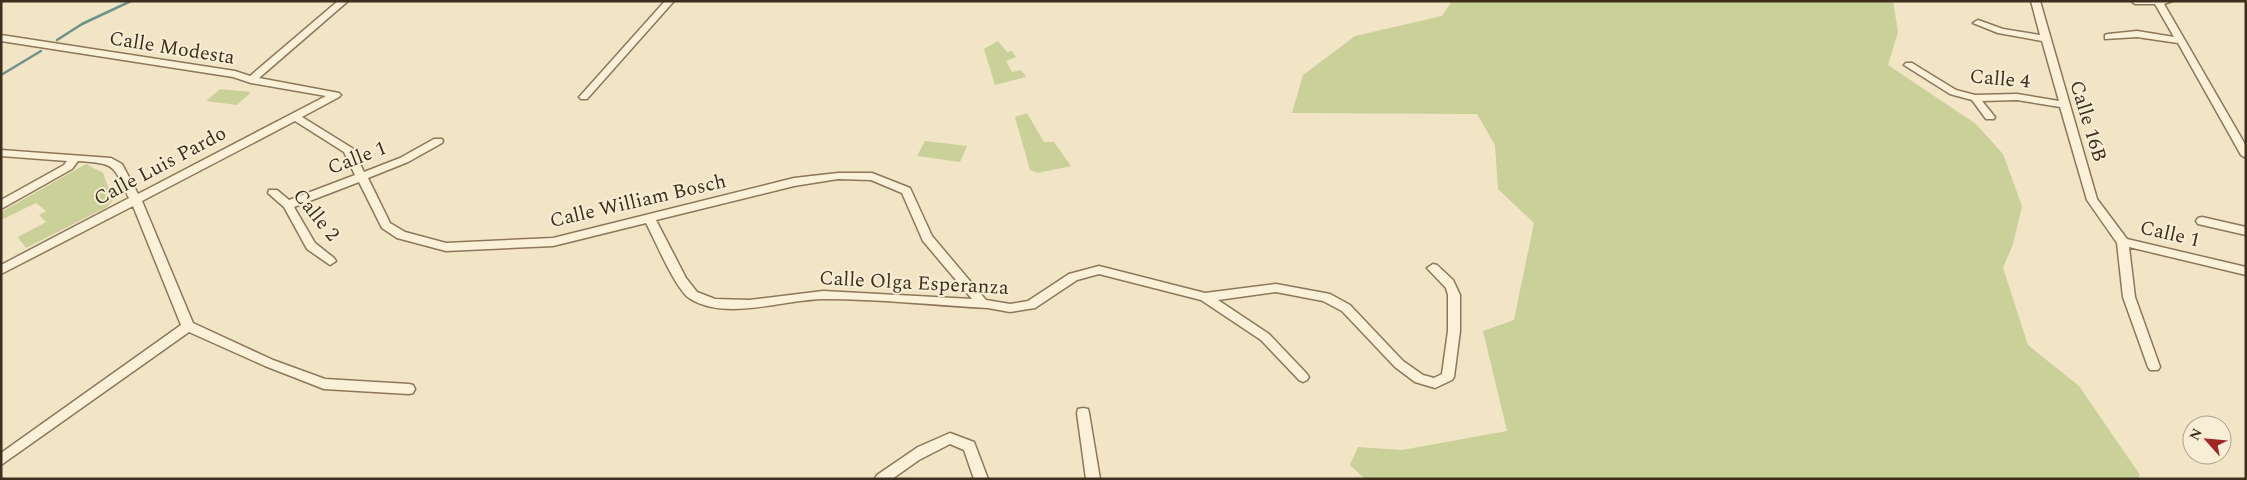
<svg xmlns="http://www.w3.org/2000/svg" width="2247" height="480" viewBox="0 0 2247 480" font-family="Spectral,serif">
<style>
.green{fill:#c9d098}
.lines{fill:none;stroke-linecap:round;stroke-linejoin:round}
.stream{stroke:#6c938b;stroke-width:2.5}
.street-casing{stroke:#8e7659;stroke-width:3}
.street{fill:#fbf1d9;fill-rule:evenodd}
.labels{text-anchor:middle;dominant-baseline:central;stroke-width:4;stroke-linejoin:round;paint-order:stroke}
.street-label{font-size:20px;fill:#3d2e1e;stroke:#f8eed5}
</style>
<rect width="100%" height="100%" fill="#f1e5c5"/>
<path class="green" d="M1452,1H1893L1898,32L1888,65L1976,124L2003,154L2022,206L2013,244L2003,268L2028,345L2079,386L2140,475L2137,479H1365L1350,465L1358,447L1402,450L1507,431L1483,331L1514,320L1534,223L1498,189L1495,145L1477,114L1292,113L1303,75L1355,36L1442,16Z
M998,41L1007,52L1012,51L1016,57L1006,61L1012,72L1021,70L1026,77L995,85L984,49Z
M220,89L251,92L237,105L206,101Z
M1027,113L1044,142H1054L1071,166L1038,173L1030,170L1015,117Z
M925,141L967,146L960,162L917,156Z
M86,164L103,173L113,200L107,207L26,248L18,237L46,222L39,215L46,211L36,203L1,220V212Z"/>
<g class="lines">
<path class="stream" d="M57,40L82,24L131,1
M1,75L41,51"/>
<g class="street-casing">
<path id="street" d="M338,1H348L259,78L339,93L341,95L339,97L302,117L352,148L364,172L400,158L434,139H442L443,141L442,143L408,162L368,178L390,223L405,232L446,243L553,238L794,178L838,173H872L910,188L932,236L986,300L1010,304L1028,301L1069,274L1099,266L1205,293L1276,284L1330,294L1350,305L1403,361L1423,375L1434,378L1442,374L1448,331V295L1446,288L1427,268L1433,264L1437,265L1453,280L1460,295V331L1454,377L1452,380L1435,388L1415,382L1395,367L1342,311L1323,301L1276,292L1218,300L1269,334L1307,374L1309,377L1307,380L1303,382L1299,380L1261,340L1201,300L1099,274L1077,280L1035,308L1010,312L988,308C934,305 879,299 824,299C785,299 725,322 689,298C675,288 655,240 646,223L553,246L446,251L397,238L382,228L359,182L294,207L315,243L334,258L336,261L330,265L307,249L284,207L268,193L269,190H277L289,200L355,175L344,152L295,121L142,201L193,323L273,360L325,379L409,384L413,385L415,389L413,393L409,394L324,389L265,366L189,332L1,465V453L181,325L133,206L1,274V265L129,198C112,164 117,164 78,161L72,169L1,209V200L64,165L67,161L1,156V150L111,158L122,164L138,194L326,96L251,83L233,77L1,41V35L235,71L250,76ZM838,179L871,180L902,193L923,241L972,299L823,291L749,300L715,299L697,292L686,278L656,220L794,186Z
M665,1H674L587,99H581L579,97L581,95Z
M2031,1H2040L2097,199L2127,239L2246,267V275L2129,247L2135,297L2160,367L2158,370H2150L2148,367L2123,297L2117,243L2087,200L2060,107L2017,100L1982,101L1995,117L1994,119H1986L1972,100L1950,94L1904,65L1906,63H1912L1956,90L1975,95L2017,94L2059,101L2042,41L1998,33L1973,23L1978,20L2003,29L2040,35Z
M2131,1H2172L2164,4L2246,146V158L2241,155L2178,43L2137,37L2105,39V35L2108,34L2137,31L2174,37L2155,4H2135Z
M2202,217L2246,227V235L2198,224L2196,221L2198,218Z
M1083,408L1088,409L1089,413L1100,479H1086L1077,413L1078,409Z
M950,433L974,442L988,479H974L964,450L950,444L919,460L892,479H875L877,475L918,447Z"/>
</g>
<use href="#street" class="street"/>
</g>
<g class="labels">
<g class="street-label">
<text transform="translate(172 48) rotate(9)">Calle Modesta</text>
<text transform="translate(2000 79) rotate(5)">Calle 4</text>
<text transform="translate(2088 121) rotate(73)">Calle 16B</text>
<text transform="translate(357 158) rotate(-21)">Calle 1</text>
<text transform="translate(160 166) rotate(-28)">Calle Luis Pardo</text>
<text transform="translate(638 201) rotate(-13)">Calle William Bosch</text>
<text transform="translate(316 215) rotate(51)">Calle 2</text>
<text transform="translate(2170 234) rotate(13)">Calle 1</text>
<text transform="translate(914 283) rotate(3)">Calle Olga Esperanza</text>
</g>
</g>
<rect width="2247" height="480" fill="none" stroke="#3d2e1e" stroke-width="5"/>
<g transform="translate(2207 440) rotate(297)"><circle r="24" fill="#f8eed5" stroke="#ada18c"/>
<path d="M0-4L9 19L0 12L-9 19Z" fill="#a12725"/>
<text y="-8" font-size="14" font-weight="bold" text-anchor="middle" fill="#3d2e1e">N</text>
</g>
</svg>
